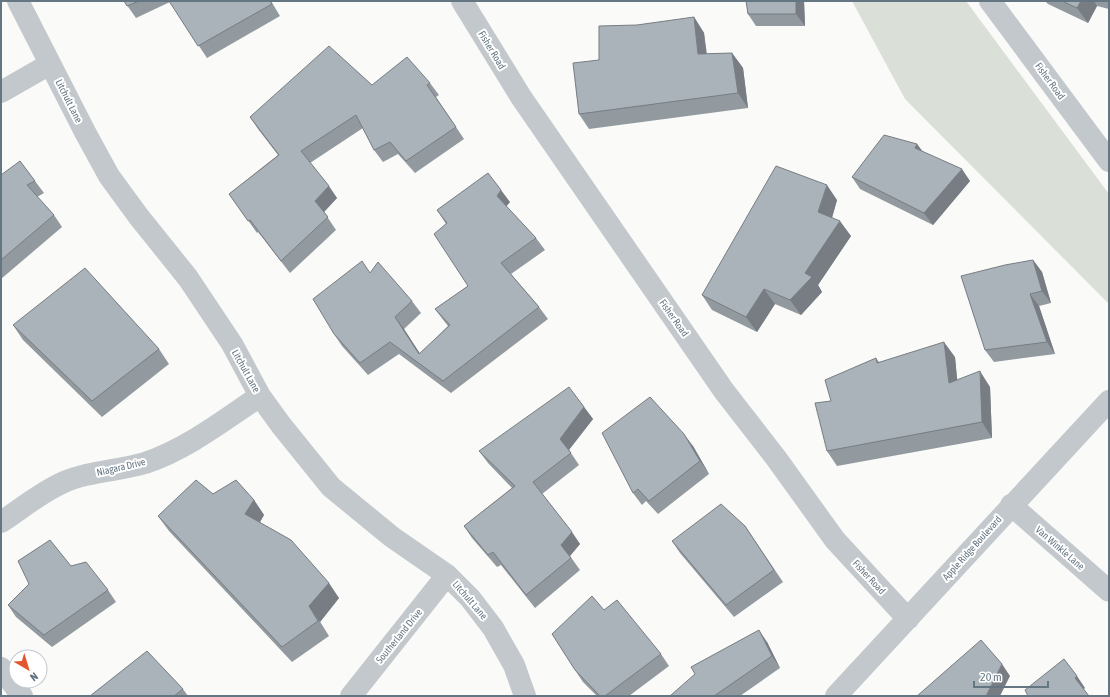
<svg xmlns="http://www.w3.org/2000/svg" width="1110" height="697" viewBox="0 0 1110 697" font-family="'Asap Condensed',sans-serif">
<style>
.green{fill:#dadfd7}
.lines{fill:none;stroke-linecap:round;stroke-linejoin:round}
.minor{stroke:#c3c8cc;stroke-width:22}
.tertiary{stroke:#c3c8cc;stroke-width:22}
.wall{fill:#929a9f}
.shaded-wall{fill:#777d82}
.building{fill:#aab3b9;stroke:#777d82}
.labels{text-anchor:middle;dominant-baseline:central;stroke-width:4;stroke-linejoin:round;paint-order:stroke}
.street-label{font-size:10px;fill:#657683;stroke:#fff}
</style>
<rect width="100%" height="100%" fill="#fafaf8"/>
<path class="green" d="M852,1H966L1109,194V304L905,99Z"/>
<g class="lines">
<path class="minor" d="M18,1L85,132L109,176L139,217L188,278L232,344L260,396L281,425L331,487L392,537L447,575L470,598L493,628L514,665L525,696
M462,1L521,97L724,391L776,458L835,540L908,619
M990,1L1109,161
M1,92L50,64
M1011,505L1109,591
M1,522C21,509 40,493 62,483C88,471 118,471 145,463C187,449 224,420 260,396
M351,696L447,575
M836,696L1109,401"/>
<path class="tertiary" d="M1,668L22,696"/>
</g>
<path class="wall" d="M124,1H271L280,16L207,58L170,2L136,18Z
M746,1H804L805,26H756L748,14Z
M1045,1H1109V9L1097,6L1088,23L1048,4Z
M694,17L704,33L707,54L732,53L743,68L748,108L589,129L579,114L599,60Z
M430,83L439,95L436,97L464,139L415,173L398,154L383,162L374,150L363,128L310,163L337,198L324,212L336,230L290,273L258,232L257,233L229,194L278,155L258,129L250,117L372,85Z
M917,144L922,151L970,181L933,225L860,189L852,177Z
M1,175L35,181L44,193L37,197L54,215L62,227L1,279Z
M837,200L832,218L851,236L818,285L822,292L801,315L775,304L757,332L712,310L702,295Z
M510,202L506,206L536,238L545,250L511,274L539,307L548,319L451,393L399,354L368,375L342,346L334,334L370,273L412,301L421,313L404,329L420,354L448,326L444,321L435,309L468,286L446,224L437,210Z
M1033,260L1042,272L1051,303L1039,306L1055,354L994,362L985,350Z
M13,325L159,349L169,364L102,417L23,340Z
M955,357L957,380L990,387L992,438L837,466L827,451L831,401L876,358L879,362Z
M584,407L593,419L569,450L579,465L542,494L580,544L570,556L580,570L535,608L501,565L497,567L472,538L464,526L512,488L488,463L479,451Z
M693,446L709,474L658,514L646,501L642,505L633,493Z
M213,494L254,500L264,515L260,522L339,598L320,622L329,636L292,662L169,531L158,516Z
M745,526L783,582L734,617L680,553L672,541Z
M71,566L108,590L116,602L52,647L16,617L8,605Z
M604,610L661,654L669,666L629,696H597L583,682L575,670Z
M767,642L780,668L740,696H670Z
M183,689L188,696H90Z"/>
<path class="shaded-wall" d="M796,1H804L805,26L796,14Z
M1081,1H1094L1097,6L1088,23L1077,8Z
M694,17L704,33L708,70L698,54Z
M732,53L743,68L748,108L738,93Z
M917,144L926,156L915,148Z
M962,169L970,181L933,225L924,213Z
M827,185L837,200L829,228L818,212Z
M329,186L337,198L323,213L315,201Z
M501,190L510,202L505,208L497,196Z
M840,221L851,236L818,285L822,292L801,315L790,300L805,273Z
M1033,260L1042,272L1051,303L1042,291Z
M764,289L775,304L757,332L746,317Z
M1030,294L1039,306L1055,354L1047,342Z
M395,317L404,329L428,366L419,354Z
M944,342L955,357L959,398L949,383Z
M980,371L990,387L992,438L982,422Z
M584,407L593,419L568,451L560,439Z
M684,434L693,446L709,474L700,461Z
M254,500L264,515L256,529L245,514Z
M572,532L580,544L569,557L561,545Z
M329,583L339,598L320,622L329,636L309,606Z
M759,630L767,642L780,668L772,656Z
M1002,664L1010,676L1000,696H986Z
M1077,676L1085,688L1083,690L1075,678Z"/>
<path class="building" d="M124,1H139L127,6Z
M169,1H270L272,4L198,46Z
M746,1H796V14H748Z
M1062,1H1081L1077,8Z
M694,17L698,54L732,53L738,93L579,114L573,63L599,60V26L637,25Z
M329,46L372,85L407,57L430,83L427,85L456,127L406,161L390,142L374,150L356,115L301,151L329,186L315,201L328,217L281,261L250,220L248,221L229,194L279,155L250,117Z
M884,135L917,144L915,148L962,169L924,213L852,177Z
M20,161L35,181L27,185L54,215L1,260V175Z
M776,166L827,185L818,212L840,221L805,273L812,277L790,300L764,289L746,317L702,295Z
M488,173L501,190L497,196L536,238L501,263L539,307L443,381L390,342L360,363L334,334L313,299L362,261L370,273L378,262L412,301L395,317L419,354L450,325L435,309L468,286L434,234L447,223L437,210Z
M1033,260L1042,291L1030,294L1047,342L985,350L961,276L1005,265Z
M85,268L159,349L92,401L13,325Z
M944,342L949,383L980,371L982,422L827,451L815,403L831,401L825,380L876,358L877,363Z
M569,387L584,407L560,439L571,453L533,482L572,532L561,545L571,558L526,595L493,552L488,555L464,526L515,486L479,451Z
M650,397L684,434L700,461L649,501L638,489L633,493L602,433Z
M196,480L213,494L236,480L254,500L245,514L291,540L329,583L309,606L318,621L282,647L158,516Z
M721,504L745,526L774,570L726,605L672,541Z
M50,540L71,566L86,562L108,590L44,635L8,605L29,584L18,561Z
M592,596L604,610L617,600L661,654L605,696H600L575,670L552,634Z
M759,630L772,656L714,696H670L695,674L691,667Z
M981,640L1002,664L986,696H917Z
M147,651L183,689L174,696H90Z
M1064,659L1077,676L1075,678L1089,696H1028L1025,690Z"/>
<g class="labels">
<g class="street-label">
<text transform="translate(492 50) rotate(59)">Fisher Road</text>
<text transform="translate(1050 81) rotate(54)">Fisher Road</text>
<text transform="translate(69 101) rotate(63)">Litchult Lane</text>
<text transform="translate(674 318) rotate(55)">Fisher Road</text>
<text transform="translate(246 371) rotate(61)">Litchult Lane</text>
<text transform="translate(121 467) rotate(-13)">Niagara Drive</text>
<text transform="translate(972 548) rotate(-48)">Apple Ridge Boulevard</text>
<text transform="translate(1060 548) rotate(41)">Van Winkle Lane</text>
<text transform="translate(869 577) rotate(47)">Fisher Road</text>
<text transform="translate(470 600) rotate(49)">Litchult Lane</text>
<text transform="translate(399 636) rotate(-51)">Southerland Drive</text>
</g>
</g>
<rect width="1110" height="697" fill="none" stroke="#657683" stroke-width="4"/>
<g transform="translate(28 669) rotate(142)"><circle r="19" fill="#ffffff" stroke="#c1c8cd"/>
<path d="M0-3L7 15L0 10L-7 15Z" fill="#e4572e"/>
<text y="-6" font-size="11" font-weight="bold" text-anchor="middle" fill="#657683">N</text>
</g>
<path d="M974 681v6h74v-6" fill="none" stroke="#657683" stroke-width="2"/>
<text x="980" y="681" font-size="12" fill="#657683" stroke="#ffffff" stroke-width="3" paint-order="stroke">20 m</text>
</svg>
